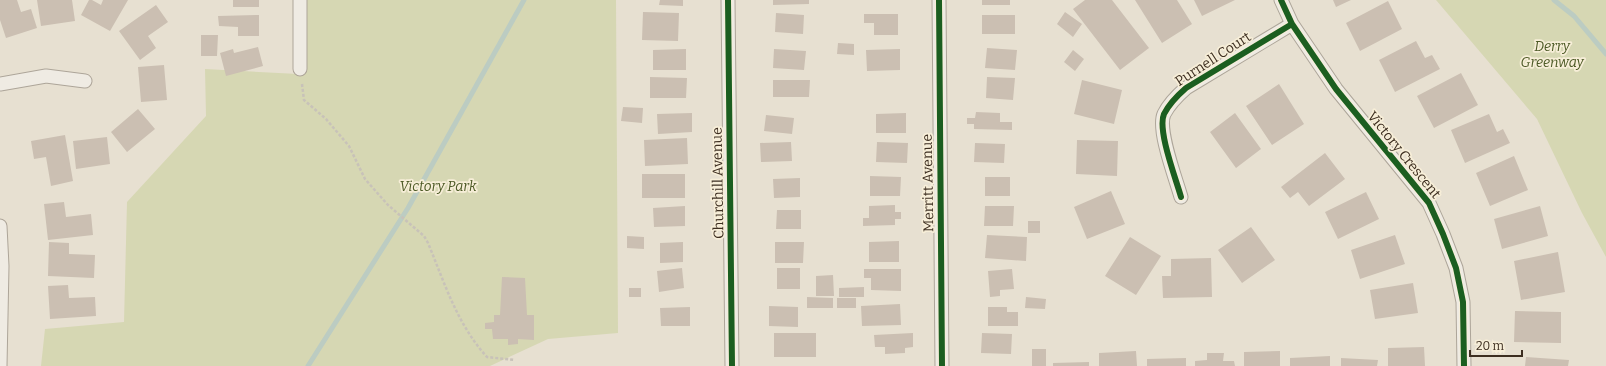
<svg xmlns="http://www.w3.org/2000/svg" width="1606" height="366" viewBox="0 0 1606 366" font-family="Bitter,serif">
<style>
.green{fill:#d6d7b3}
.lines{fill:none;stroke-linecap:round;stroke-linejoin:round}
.stream{stroke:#bcccc2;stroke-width:5}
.building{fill:#cbbfb2}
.street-casing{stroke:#ada599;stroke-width:15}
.path{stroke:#c8c2b9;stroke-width:2.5;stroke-dasharray:3 2;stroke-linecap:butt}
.street{stroke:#efebe3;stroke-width:13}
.cycleway-casing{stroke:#f7eed8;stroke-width:8}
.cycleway{stroke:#1b5e20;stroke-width:6}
.labels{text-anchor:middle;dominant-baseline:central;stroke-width:3.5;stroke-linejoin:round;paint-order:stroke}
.park-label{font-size:14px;font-style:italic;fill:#4d5a26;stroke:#f7eed8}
.street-label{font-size:14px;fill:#3d2e20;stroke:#f7eed8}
</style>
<rect width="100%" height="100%" fill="#e7e0d1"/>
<path class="green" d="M306,0H616L618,333L548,339L490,366H41L45,329L124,322L127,202L206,116L205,69L298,74Z
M1436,0H1606V257L1582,213L1537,119Z"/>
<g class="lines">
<path class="stream" d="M1554,0L1574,16L1606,54
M308,366L408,208L524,0"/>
</g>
<path class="building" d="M0,0H17L21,12L31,9L37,28L6,38L0,20Z
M37,0H72L75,21L41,26Z
M89,0H92L101,5L103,0H128L110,31L81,15Z
M233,0H259V7H233Z
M660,0H683V6L659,5Z
M773,0H809V4L773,5Z
M982,0H1010V5H982Z
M1085,0H1112L1149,48L1120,70L1073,9Z
M1135,0H1177L1192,24L1162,43Z
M1194,0H1235L1202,16Z
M1333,0H1351L1336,7Z
M1388,1L1402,29L1360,51L1346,23Z
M156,5L168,22L148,36L156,48L140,60L119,31Z
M643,12L679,13L678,41L642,40Z
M1065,12L1082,24L1073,37L1057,24Z
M776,13L804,15L803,34L775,32Z
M864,14H898V35H874V23H864Z
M259,15V36H238V27L219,26L218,16Z
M982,15H1015V34H982Z
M201,35H218L217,56H201Z
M1416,41L1425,58L1432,55L1440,69L1395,92L1379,60Z
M838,43L854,44V55L837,54Z
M258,47L263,66L226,76L220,53L233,49L234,53Z
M987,48L1017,50L1015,70L985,68Z
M686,49V70H653V50Z
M774,49L806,51L804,70L773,68Z
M900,49V70L867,71L866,50Z
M1073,50L1084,59L1075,71L1064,62Z
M164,65L167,100L141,102L138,67Z
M1461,73L1478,105L1434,128L1417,96Z
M650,77L687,78L686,98H650Z
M987,77L1015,78L1013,100L986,98Z
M773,80H810L809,97H773Z
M1082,80L1122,90L1114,124L1074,114Z
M1279,84L1304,124L1272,145L1246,106Z
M623,107L643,108L642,123L621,121Z
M138,109L155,129L127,152L111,132Z
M976,112L1000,113V122H1012V130L974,129V124H967V118H975Z
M692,113V132L658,134L657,114Z
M906,113V133H876V114Z
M1235,113L1261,149L1236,168L1210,132Z
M1489,114L1497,132L1503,129L1510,143L1465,163L1451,130Z
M766,115L794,118L792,134L764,131Z
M65,135L73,181L51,186L46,157L34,159L31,141Z
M107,137L110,164L76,169L73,141Z
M687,138L688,164L645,166L644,140Z
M1077,140L1118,141L1117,176L1076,174Z
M791,142L792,161L761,162L760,143Z
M877,142L908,143L907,163L876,162Z
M975,143L1005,144L1004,163L974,162Z
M1325,153L1345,179L1309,206L1298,192L1290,198L1281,187Z
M1514,156L1528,190L1490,206L1476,173Z
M642,174H685V198H642Z
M870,176L901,177L900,196H870Z
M985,177H1010V196H985Z
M800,178V197L774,198L773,179Z
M1111,191L1125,224L1087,239L1074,207Z
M1366,192L1379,219L1338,239L1325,212Z
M64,202L66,217L91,214L93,235L48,240L44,204Z
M895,205V212H901V219H895V225L863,226V218H869V206Z
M685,206V226L654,227L653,208Z
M985,206H1014L1013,226H984Z
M1540,206L1548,236L1502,249L1494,219Z
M777,210H801V229H776Z
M1028,221H1040V233H1028Z
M1251,227L1275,260L1242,283L1218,250Z
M987,235L1027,237L1026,261L985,258Z
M1395,235L1405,264L1360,279L1351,250Z
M627,236L644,237V249L627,248Z
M1130,237L1161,256L1136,295L1105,276Z
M899,241V262H869V242Z
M49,242L69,243V254L95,255L94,278L48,276Z
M683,242V262L660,263V243Z
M775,242H804L803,263H775Z
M1558,252L1565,292L1521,300L1514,261Z
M1211,258L1212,297L1163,298L1162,276H1171V259Z
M682,268L684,288L659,292L657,271Z
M777,268H800V289H777Z
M864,269H901V291L871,290V278H864Z
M1012,269L1014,289L1000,290V296L990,297L988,271Z
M833,275L834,296H816V276Z
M502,277L525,278L527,315H534V340L518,339V344L508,345V339H493L492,329H485V323L494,322V315H500Z
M1413,283L1418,313L1375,319L1370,290Z
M68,285L69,298L95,297L96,316L50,319L48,286Z
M864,287V297H839V288Z
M629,288H641V297H629Z
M807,297L833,298V308H807Z
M1026,297L1046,299L1045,309L1025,308Z
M837,298H856V308H837Z
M900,304L901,325L862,326L861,306Z
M769,306L798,307V327L769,326Z
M690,307V326H661L660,308Z
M988,307H1007V312H1018V326H988Z
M1515,311L1561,312V343L1514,342Z
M774,333H816V357H774Z
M913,333V347L905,348V353L885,354V347H875L874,335Z
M982,333L1012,334L1011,354L981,353Z
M1424,347L1425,366H1388V348Z
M1032,349H1046V366H1032Z
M1136,351L1137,366H1099V353Z
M1280,351V366H1244V352Z
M1207,353H1224L1223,361H1234L1235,366H1195V361L1207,360Z
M1330,356V366H1290V358Z
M1526,357L1569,360L1568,366H1525Z
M1186,358V366H1147V359Z
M1341,358L1378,360L1377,366H1341Z
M1089,362V366H1053V363Z"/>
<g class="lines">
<g class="street-casing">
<path id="street" d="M300,0V69
M728,0L732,366
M939,0L942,366
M1281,0L1292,24L1336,89L1429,203L1443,234L1456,268L1463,302L1464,366
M0,84L46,76L85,81
M1181,197C1176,179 1157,130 1164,114C1169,104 1178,95 1186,88L1292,24
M0,226L2,266L0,366"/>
</g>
<path class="path" d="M302,84L304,100L326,119L349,146L365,179L388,205L424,236L428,243C445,284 457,324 487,357L515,360"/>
<use href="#street" class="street"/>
<g class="cycleway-casing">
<path id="cycleway" d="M728,0L732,366
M939,0L942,366
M1281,0L1292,24L1336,89L1429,203L1443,234L1456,268L1463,302L1464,366
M1181,197C1176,179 1157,130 1164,114C1169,104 1178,95 1186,88L1292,24"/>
</g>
<use href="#cycleway" class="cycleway"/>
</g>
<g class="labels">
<g class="park-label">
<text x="1552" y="46">Derry<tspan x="1552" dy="16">Greenway</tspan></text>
<text x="438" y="186">Victory Park</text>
</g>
<g class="street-label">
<text transform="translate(1213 59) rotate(-33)">Purnell Court</text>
<text transform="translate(1404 155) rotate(51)">Victory Crescent</text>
<text transform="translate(718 183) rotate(-91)">Churchill Avenue</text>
<text transform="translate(928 183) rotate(-91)">Merritt Avenue</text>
</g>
</g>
<path d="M1470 350v6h52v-6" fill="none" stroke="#3d2e20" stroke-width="2"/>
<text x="1476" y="350" font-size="12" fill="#3d2e20" stroke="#f7eed8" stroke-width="3" paint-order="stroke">20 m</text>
</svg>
